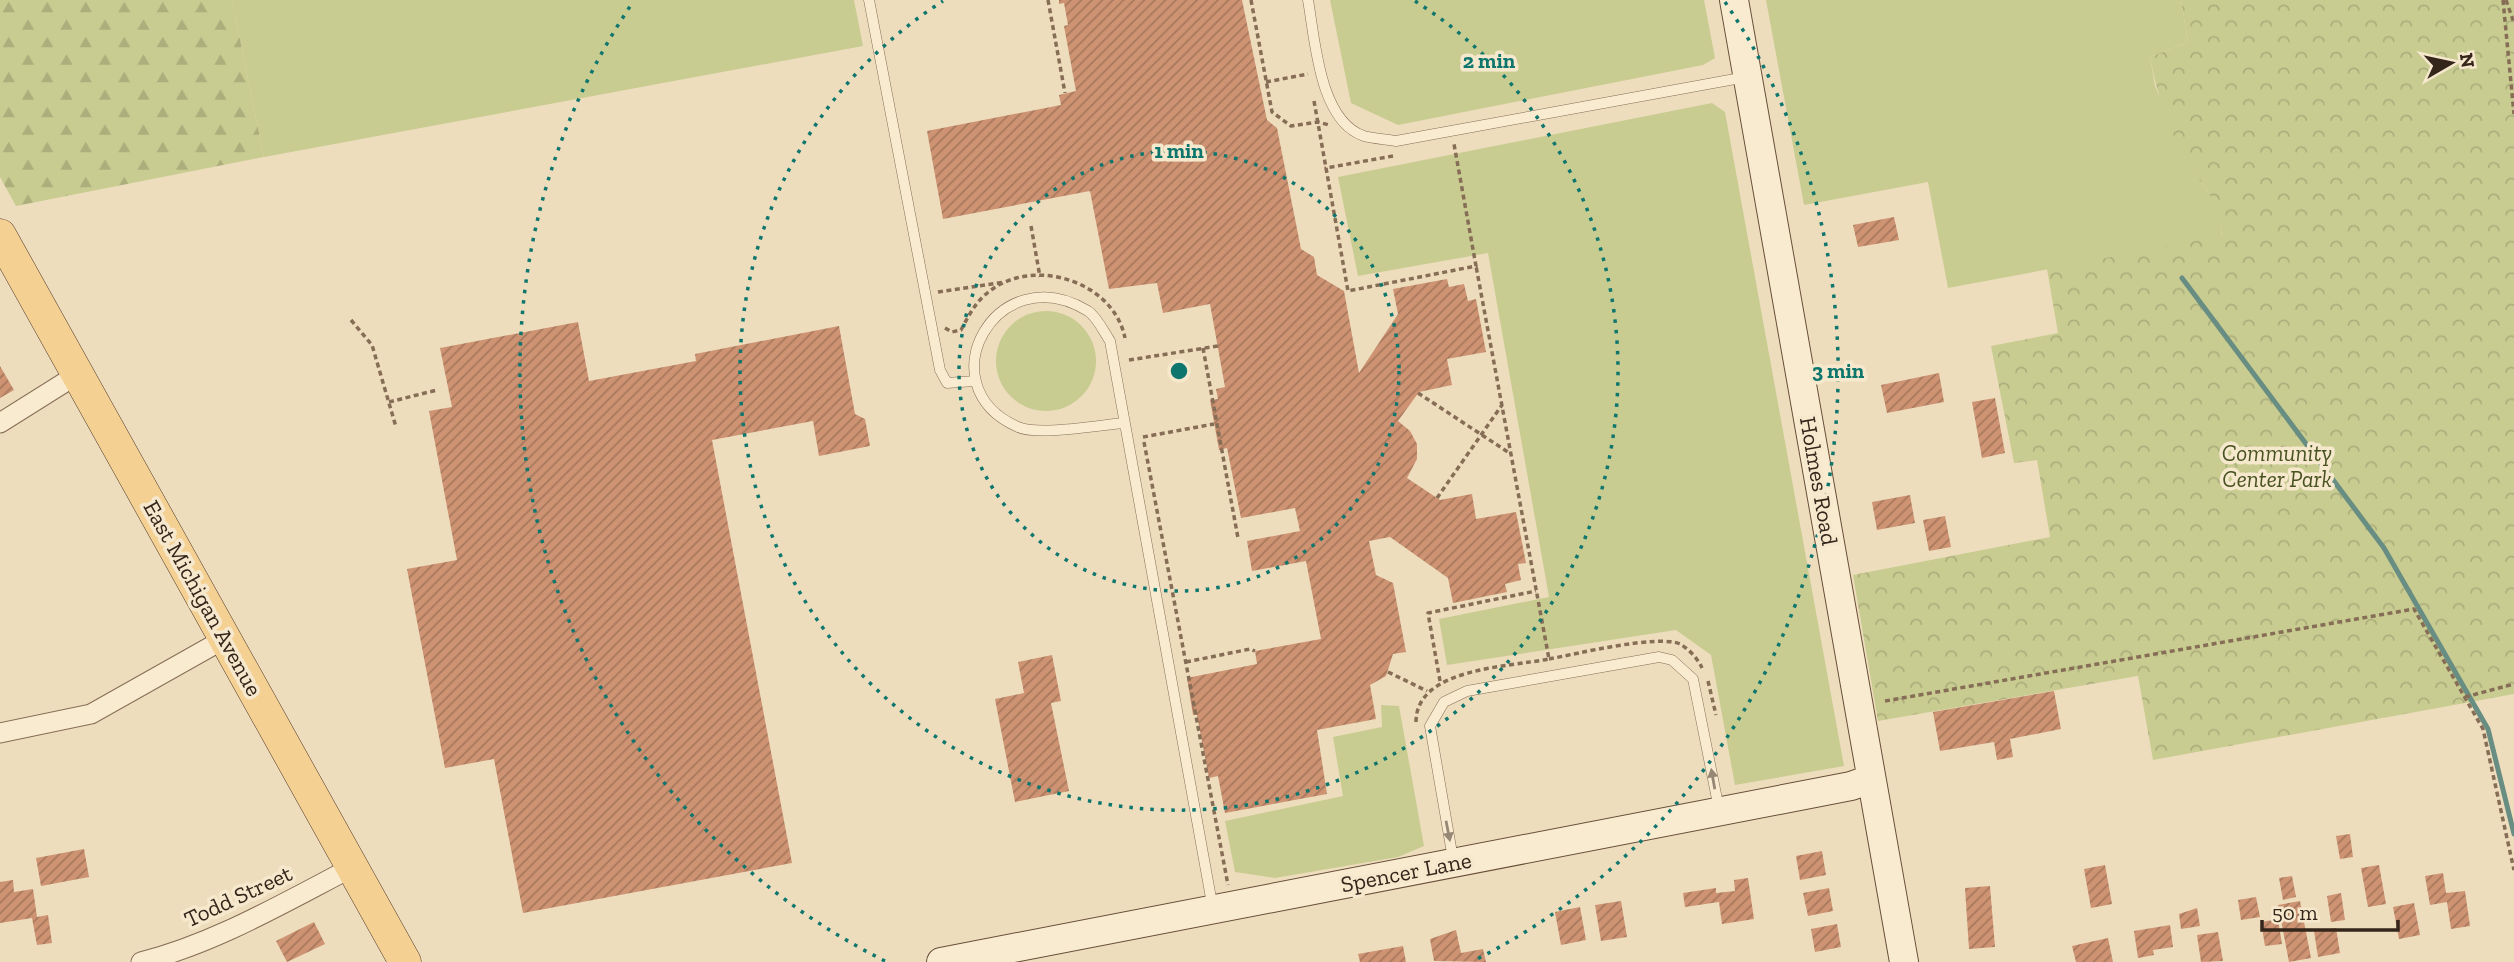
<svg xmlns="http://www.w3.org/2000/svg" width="2514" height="962" viewBox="0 0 2514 962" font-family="'Zilla Slab',serif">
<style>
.grass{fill:#c8cc91}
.forest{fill:url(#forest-firs)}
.park{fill:url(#park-crowns)}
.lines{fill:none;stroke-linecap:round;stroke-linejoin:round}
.stream{stroke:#688d82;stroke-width:5}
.building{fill:url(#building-hatch)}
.lane-casing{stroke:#866d56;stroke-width:11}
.street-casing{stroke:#866d56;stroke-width:21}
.secondary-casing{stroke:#684e39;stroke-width:30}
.primary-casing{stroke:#533c2b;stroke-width:33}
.path{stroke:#866d56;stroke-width:3.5;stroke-dasharray:5 3.5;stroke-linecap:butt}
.lane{stroke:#f9ebd0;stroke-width:10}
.street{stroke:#f9ebd0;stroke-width:19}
.secondary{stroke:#f9ebd0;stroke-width:28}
.primary{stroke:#f4d093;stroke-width:32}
.oneway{fill:#978876}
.ring{fill:none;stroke:#0f766e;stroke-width:3.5;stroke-dasharray:3.5 7}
.labels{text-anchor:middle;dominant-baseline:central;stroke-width:7;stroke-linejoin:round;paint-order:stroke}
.park-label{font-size:23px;font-style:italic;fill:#485221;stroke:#f6e8cd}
.street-label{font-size:23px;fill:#35261b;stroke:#f6e8cd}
.centre{fill:#0f766e;stroke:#f6e8cd;stroke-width:3.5}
.ring-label{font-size:21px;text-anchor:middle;font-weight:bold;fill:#0f766e;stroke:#f6e8cd;stroke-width:7;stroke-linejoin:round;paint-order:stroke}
</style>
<defs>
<pattern id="forest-firs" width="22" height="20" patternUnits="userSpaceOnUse" patternTransform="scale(1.75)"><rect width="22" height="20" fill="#c8cc91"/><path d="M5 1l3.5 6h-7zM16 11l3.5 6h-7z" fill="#acaf7c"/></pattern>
<pattern id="park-crowns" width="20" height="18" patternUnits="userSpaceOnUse" patternTransform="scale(1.75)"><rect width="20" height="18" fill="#c8cc91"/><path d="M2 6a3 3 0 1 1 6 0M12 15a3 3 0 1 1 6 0" fill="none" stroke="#acaf7c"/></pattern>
<pattern id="building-hatch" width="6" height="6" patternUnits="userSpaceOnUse" patternTransform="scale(1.75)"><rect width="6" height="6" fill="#cd9372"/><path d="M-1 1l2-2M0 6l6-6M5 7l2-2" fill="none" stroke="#a7785d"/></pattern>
</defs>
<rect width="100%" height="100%" fill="#eeddbd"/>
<path class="grass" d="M232,0H854L863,46L264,157Z
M1330,0H1704L1715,58L1703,65L1398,125L1351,103Z
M1766,0H2181L2188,42L2150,57L2155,86L2185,157L2218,207L2222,237L1948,288L1928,182L1804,205Z
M1712,103L1725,112L1844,766L1735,785L1711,655L1676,630L1447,665L1439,619L1549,597L1488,253L1358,276L1338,177Z
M996 361a50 50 0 1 1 100 0a50 50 0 1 1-100 0Z
M1381,705L1399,706L1424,846L1398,857L1275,878L1235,872L1225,821L1343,796L1333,737L1382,727Z"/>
<path class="forest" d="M0,0H232L264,157L16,206L0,177Z"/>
<path class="park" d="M2181,0H2514V694L2153,760L2138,676L1878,721L1853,575L2050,537L2037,460L2014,463L1991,346L2058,333L2047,269L2222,236C2217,196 2206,191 2186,159C2168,129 2156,91 2150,57L2188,42Z"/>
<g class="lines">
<path class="stream" d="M2182,278L2384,548L2488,729L2514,834"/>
</g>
<path class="building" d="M1059,0H1242L1267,120L1277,128L1301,249L1314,257L1317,275L1344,291L1359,373L1398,314L1393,289L1447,279L1449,287L1464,284L1468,301L1476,299L1486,352L1447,359L1452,385L1419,392L1398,421L1410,431L1417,444V459L1407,478L1440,500L1472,494L1476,519L1516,512L1526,563L1518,564L1521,580L1505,584L1507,592L1453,603L1448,578L1390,537L1369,541L1376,575L1393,583L1406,652L1393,654L1386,676L1370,685L1376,719L1317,730L1327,794L1225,813L1218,776L1209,778L1197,715H1193L1187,678L1257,664L1255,651L1321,639L1306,561L1252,571L1247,541L1300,531L1295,508L1241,518L1227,448L1219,450L1210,400L1218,399L1216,389L1225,387L1210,304L1163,313L1157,283L1109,289L1090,191L943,219L927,131L1061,105L1059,95L1076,91L1064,26L1068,25L1064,3L1059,4Z
M1894,217L1899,240L1858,247L1853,225Z
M578,322L589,381L696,361L695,354L839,326L855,414L865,419L870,446L819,456L813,421L712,440L792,863L523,913L494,759L445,768L407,569L457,560L429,411L452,407L440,348Z
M0,366L14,390L0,398Z
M1939,373L1944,402L1887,413L1881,385Z
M1995,398L2005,453L1982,458L1972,402Z
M1910,495L1915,523L1877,530L1872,502Z
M1945,516L1951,547L1929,551L1923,520Z
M1052,655L1061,701L1051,703L1069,791L1015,802L995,699L1024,693L1018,662Z
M2054,691L2061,729L2010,739L2013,757L1997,760L1994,742L1940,751L1933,712Z
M2350,834L2353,857L2340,859L2336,836Z
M84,849L89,877L41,886L36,858Z
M1822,851L1826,875L1800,880L1796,856Z
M2105,865L2112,904L2091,908L2084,869Z
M2379,865L2386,904L2368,907L2361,868Z
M2443,873L2446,893L2465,891L2470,926L2451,929L2447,902L2430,905L2425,876Z
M2292,876L2296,897L2283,900L2279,878Z
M1748,878L1754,919L1722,924L1719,902L1685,907L1683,893L1716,888V893L1735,891L1734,880Z
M13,880L14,892L33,889L37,917L48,915L52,943L37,945L32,918L0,923V882Z
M1990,886L1995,947L1969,949L1965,888Z
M1829,888L1833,911L1808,916L1803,893Z
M2341,893L2345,920L2331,922L2327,896Z
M2256,897L2260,917L2241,920L2238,900Z
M1621,901L1627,937L1601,941L1595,905Z
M2300,901L2311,958L2289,962L2278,905Z
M2414,903L2420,935L2399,939L2393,907Z
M1580,907L1586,940L1561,945L1555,912Z
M2197,908L2200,926L2181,929L2179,914Z
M2278,919L2282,944L2265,946L2261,922Z
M314,922L325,944L287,962L276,941Z
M1837,924L1841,947L1815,952L1811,929Z
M2170,925L2173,947L2153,950L2154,955L2138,958L2134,931Z
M2336,928L2340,953L2318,957L2314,931Z
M1456,930L1461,953L1483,949L1486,962L1434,961L1430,939Z
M2218,932L2223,961L2201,962L2197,935Z
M2108,938L2113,962H2076L2072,946Z
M1403,946L1406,962H1360L1358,954Z"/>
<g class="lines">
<g class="lane-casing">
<path id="lane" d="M869,0L940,370L947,383L974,381
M1308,0C1315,39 1319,121 1364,136C1374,139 1386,139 1396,141L1746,77
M1124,423C1100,425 1038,436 1018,427C924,386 997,255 1088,311C1097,317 1104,332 1110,341L1213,909
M1453,859L1430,726L1444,702L1467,691L1659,657L1672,660L1693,679L1719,809"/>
</g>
<g class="street-casing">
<path id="street" d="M0,423L78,374
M0,733L91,714L226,638
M141,962C216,943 285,902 353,867"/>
</g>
<g class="secondary-casing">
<path id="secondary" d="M1734,0L1904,962
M941,962L1851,786L1871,779"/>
</g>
<g class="primary-casing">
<path id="primary" d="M0,235L405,962"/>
</g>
<path class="path" d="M1048,0L1065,93
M1251,0L1272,112L1291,126L1318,122L1329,125
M2503,0L2514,114
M2506,0L2514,23
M1266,82L1308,74
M1314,101L1326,168
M1393,156L1326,168L1348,291L1476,266L1454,144
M1031,226L1040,277
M938,292L1005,282
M351,320L372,345L396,427
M945,328L952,332L961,330C970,313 977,299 994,288C1039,258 1114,283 1125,338
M1203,348L1238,538
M1129,360L1218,346
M1418,393L1511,454
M389,402L437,390
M1143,437L1214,424
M1144,442L1228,885
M1437,498L1502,405
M1549,659C1576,654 1658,634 1680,644C1689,649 1698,659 1702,668
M1186,662L1250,649L1255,651
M1388,672L1427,691
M1440,681L1428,613L1536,591
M1708,681L1716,715
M2465,697L2514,684
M1885,701L2414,609L2483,729L2514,870
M1416,722C1416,668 1508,667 1549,659L1476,266"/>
<use href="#lane" class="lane"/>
<use href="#street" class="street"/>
<use href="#secondary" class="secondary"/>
<use href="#primary" class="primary"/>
</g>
<defs><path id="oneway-solid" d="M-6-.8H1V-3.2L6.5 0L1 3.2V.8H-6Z" transform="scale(1.75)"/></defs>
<g class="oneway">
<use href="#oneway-solid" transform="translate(1713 779) rotate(-100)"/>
<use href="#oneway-solid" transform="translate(1448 831) rotate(79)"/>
</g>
<g class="ring">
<circle cx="1179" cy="371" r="220"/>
<path d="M1415 1A439 439 0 1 1 943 1"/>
<path d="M885 961A659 659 0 0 1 633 2M1725 2A659 659 0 0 1 1473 961"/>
</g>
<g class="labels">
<g class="park-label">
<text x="2277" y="453">Community<tspan x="2277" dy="26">Center Park</tspan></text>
</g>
<g class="street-label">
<text transform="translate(1819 481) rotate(80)">Holmes Road</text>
<text transform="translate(203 598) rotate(61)">East Michigan Avenue</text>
<text transform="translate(1406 872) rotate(-11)">Spencer Lane</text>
<text transform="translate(238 896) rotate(-25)">Todd Street</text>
</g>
</g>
<circle cx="1179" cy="371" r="10" class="centre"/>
<g class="ring-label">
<text x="1489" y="68">2 min</text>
<text x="1179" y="158">1 min</text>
<text x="1838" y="378">3 min</text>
</g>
<g transform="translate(2451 63) rotate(81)" stroke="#f6e8cd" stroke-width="5" paint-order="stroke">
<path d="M0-5L12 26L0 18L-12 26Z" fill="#35261b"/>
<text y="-10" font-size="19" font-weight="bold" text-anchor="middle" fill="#35261b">N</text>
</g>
<path d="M2262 920v10h136v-10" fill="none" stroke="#35261b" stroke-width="3.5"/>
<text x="2272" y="920" font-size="21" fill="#35261b" stroke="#f6e8cd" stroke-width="5" paint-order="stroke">50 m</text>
</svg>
